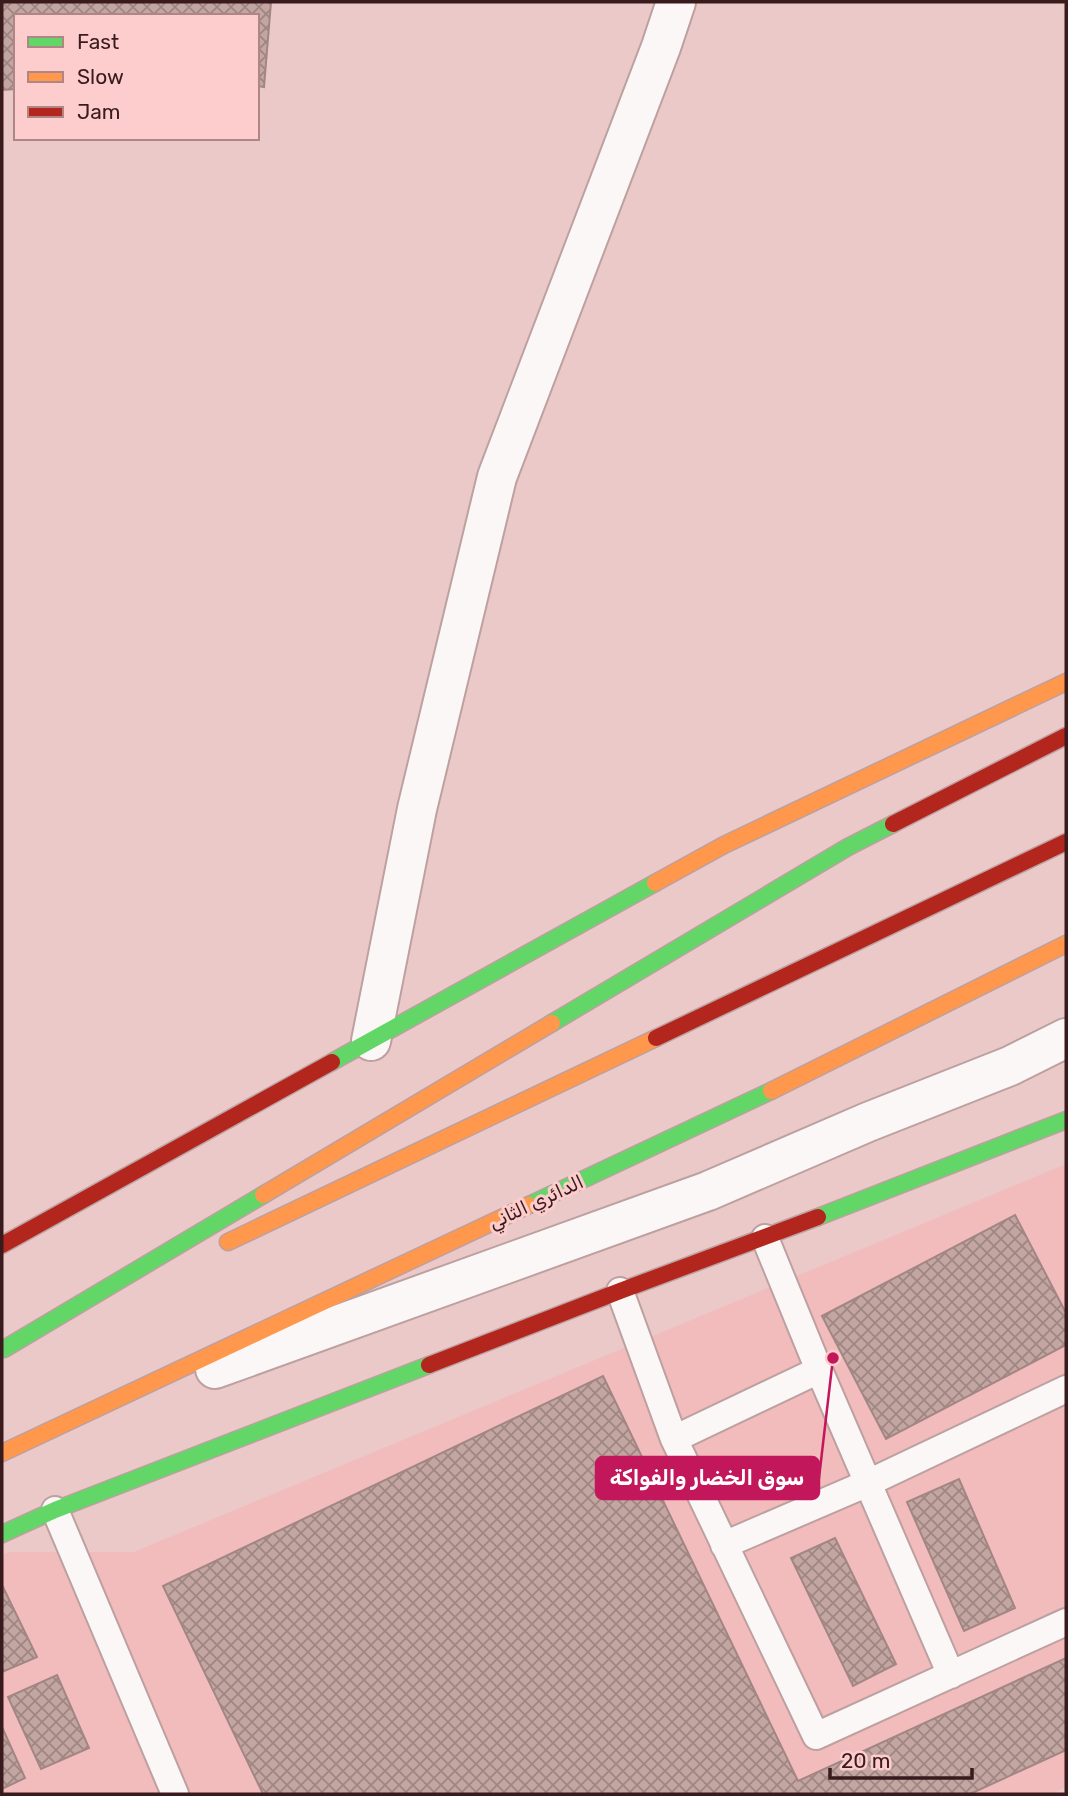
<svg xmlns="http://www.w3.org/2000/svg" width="1068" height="1796" viewBox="0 0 1068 1796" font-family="Rubik,Cairo,sans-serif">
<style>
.built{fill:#f2bbbc}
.building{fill:url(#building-cross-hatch);stroke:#a28683;stroke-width:2}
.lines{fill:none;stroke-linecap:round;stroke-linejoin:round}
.lane-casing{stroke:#bda0a0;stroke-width:30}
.street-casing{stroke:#bda0a0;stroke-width:42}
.fast-casing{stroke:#bda0a0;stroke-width:19}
.slow-casing{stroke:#bda0a0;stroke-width:19}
.jam-casing{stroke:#bda0a0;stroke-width:19}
.lane{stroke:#fcf7f7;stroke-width:26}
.street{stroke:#fcf7f7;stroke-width:38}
.fast{stroke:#63d668;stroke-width:16}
.slow{stroke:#ff974d;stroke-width:16}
.jam{stroke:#b3261e;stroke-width:16}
.labels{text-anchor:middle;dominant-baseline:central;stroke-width:6;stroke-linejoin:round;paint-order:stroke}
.street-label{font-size:19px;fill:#391b1d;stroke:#fdcccc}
.leader{fill:none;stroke:#c2185b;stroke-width:2.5}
.callout-dot{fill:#c2185b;stroke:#fdcccc;stroke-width:2.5}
.callout{fill:#c2185b;stroke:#c2185b;stroke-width:2.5}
.callout-label{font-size:21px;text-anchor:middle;font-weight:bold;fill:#fff}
</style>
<defs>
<pattern id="building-cross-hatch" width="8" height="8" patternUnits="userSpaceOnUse" patternTransform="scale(1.75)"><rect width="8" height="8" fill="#c3a6a2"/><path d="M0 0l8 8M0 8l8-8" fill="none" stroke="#9f8683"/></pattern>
</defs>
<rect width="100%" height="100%" fill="#ebc9c9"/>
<path class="built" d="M1066,1164V1787L1051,1794H2V1555L10,1552H134Z"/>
<path class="building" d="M2,2H271L264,87L257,86V16H16V89L2,90Z
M1015,1215L1066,1313V1345L886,1439L822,1316Z
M603,1376L798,1781L1066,1658V1750L970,1794H263L163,1586Z
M959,1479L1015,1608L964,1631L907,1502Z
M835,1538L896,1664L853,1686L791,1558Z
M2,1585L37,1657L2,1672Z
M57,1675L89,1748L41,1769L8,1697Z
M2,1727L25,1778L2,1789Z"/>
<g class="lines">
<g class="lane-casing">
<path id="lane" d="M765,1238L819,1370L951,1675
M620,1291L674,1439L816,1736L1066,1622
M674,1439L819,1370
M55,1510L175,1794
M724,1545L868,1483L1066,1389"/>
</g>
<g class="street-casing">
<path id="street" d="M371,1041L417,809L497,477L661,47L676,2
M215,1369L708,1191L868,1122L1010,1066L1066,1038"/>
</g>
<g class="fast-casing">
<path id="fast" d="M552,1023L848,847L893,824
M332,1062L655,883
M529,1205L771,1091
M818,1217L1066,1120
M4,1349L263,1195
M2,1534L55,1510L429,1365"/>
</g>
<g class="slow-casing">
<path id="slow" d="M655,883L724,845L1066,682
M771,1091L1066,944
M263,1195L552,1023
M228,1242L656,1038
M2,1453L529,1205"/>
</g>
<g class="jam-casing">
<path id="jam" d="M893,824L1066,736
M656,1038L1066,842
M2,1245L332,1062
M429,1365L620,1291L818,1217"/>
</g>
<use href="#lane" class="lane"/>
<use href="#street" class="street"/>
<use href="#fast" class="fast"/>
<use href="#slow" class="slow"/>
<use href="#jam" class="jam"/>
</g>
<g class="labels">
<g class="street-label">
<text transform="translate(536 1202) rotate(-25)">الدائري الثاني</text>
</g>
</g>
<path class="leader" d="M833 1358L819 1478"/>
<circle class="callout-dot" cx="833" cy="1358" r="7"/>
<rect class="callout" x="596" y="1457" width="223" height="42" rx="7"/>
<g class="callout-label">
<text x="707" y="1485">سوق الخضار والفواكة</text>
</g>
<rect width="1068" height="1796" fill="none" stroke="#391b1d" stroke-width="7"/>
<rect x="14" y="14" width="245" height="126" fill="#fdcccc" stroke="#af8586" stroke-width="2"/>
<rect x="28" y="37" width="35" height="10" fill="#63d668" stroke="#af8586" stroke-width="2"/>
<text x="77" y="49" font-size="21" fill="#391b1d">Fast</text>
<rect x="28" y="72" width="35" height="10" fill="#ff974d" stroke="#af8586" stroke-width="2"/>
<text x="77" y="84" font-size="21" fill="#391b1d">Slow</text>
<rect x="28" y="107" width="35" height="10" fill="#b3261e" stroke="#af8586" stroke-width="2"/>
<text x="77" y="119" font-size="21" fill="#391b1d">Jam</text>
<path d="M830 1768v10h142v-10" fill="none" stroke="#391b1d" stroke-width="3.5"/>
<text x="841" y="1768" font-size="21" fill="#391b1d" stroke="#fdcccc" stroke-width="5" paint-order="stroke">20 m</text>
</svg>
